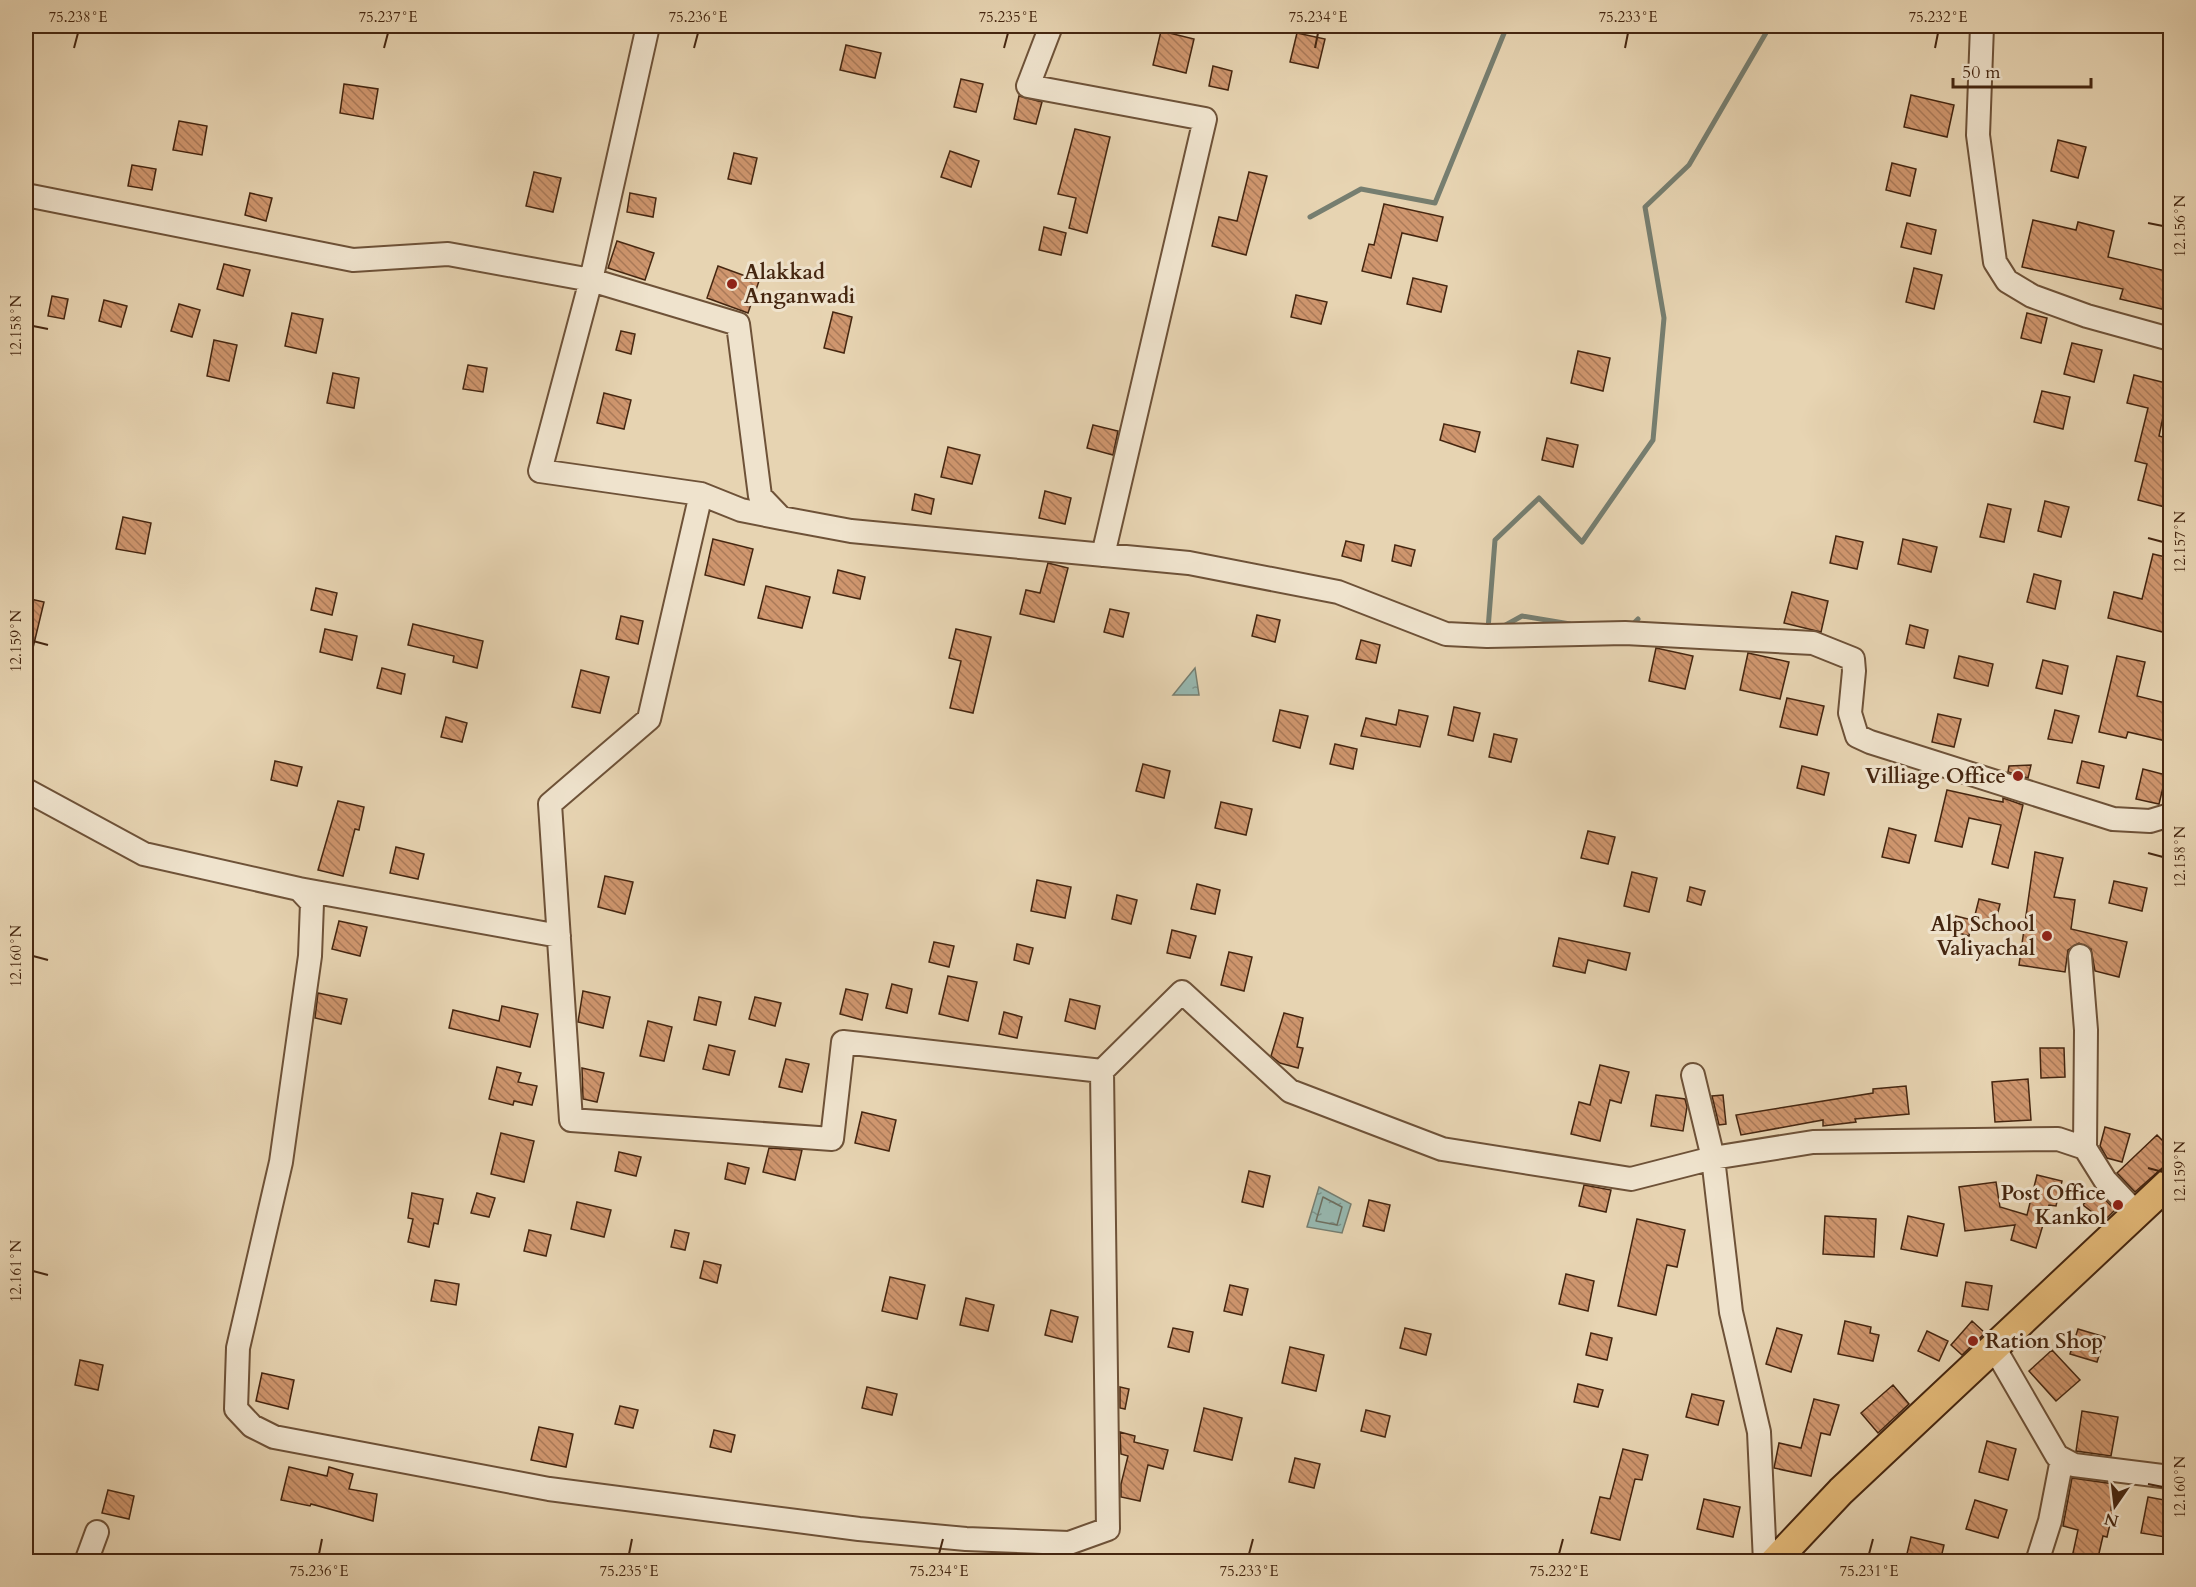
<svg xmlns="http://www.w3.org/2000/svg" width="2196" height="1587" viewBox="0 0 2196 1587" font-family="Cardo,serif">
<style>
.water{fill:url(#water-ripples);stroke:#767e70;stroke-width:1.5}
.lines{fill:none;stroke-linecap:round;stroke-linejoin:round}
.shore{stroke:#6e6f60;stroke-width:1.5}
.stream{stroke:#767e70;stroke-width:5}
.building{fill:url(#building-back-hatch);stroke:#452610;stroke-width:1.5}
.minor-casing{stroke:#6e5238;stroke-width:26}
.major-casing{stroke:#452610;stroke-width:32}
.minor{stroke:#efe3cd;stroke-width:22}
.major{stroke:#e4ba79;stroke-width:28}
.ticks{fill:none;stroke:#452610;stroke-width:2}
.poi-dot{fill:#8f2418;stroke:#efe3cd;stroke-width:2}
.labels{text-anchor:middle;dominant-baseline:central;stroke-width:6;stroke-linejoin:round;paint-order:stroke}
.poi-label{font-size:21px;font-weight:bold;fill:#452610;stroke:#efe3cd;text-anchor:end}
.neatline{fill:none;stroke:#452610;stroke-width:2}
.ticks-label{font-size:15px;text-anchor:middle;fill:#452610}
</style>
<defs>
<pattern id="water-ripples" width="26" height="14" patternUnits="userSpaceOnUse" patternTransform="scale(1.5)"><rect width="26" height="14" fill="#97b8b0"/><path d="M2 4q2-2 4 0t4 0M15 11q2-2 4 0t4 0" fill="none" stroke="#7d958e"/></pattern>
<pattern id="building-back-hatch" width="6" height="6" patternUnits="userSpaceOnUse" patternTransform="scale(1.5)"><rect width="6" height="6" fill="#cf966e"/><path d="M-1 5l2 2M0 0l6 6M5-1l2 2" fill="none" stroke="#aa7a59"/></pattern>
</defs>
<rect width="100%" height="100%" fill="#e7d4b2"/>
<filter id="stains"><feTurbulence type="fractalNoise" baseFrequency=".00333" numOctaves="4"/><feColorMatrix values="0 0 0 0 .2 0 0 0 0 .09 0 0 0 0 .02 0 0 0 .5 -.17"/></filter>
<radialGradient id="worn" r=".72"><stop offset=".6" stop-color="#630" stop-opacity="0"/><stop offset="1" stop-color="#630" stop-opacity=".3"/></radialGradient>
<path class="water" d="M1195,668L1199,695H1173Z
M1319,1187L1351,1204L1342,1233L1307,1227Z"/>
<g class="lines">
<path class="shore" d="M1323,1197L1342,1207L1337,1225L1316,1221Z"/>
<path class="stream" d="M1310,217L1361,189L1435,203L1507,26
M1502,627L1522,616L1570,624
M1630,627L1638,619
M1488,629L1495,540L1539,498L1582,542L1653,440L1664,318L1645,207L1689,165L1770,26"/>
</g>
<path class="building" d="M1161,31L1194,39L1186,73L1153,65Z
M1297,33L1325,39L1318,68L1290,62Z
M846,45L881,53L875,78L840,70Z
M1213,66L1232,71L1228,90L1209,86Z
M961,79L983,84L976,112L954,107Z
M344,84L378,89L373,119L340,113Z
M1911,95L1954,105L1947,137L1904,127Z
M1019,96L1042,102L1036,124L1014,119Z
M179,121L207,126L202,155L173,150Z
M1075,129L1110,137L1087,233L1069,228L1076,198L1058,194Z
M2058,140L2086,147L2078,178L2051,171Z
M950,151L979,161L971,187L941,177Z
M734,153L757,158L751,184L728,179Z
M1892,163L1916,169L1910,196L1886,190Z
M132,165L156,169L152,190L128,186Z
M534,172L561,178L553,212L526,206Z
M1249,172L1267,176L1246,255L1212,246L1219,217L1237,221Z
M250,193L272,198L266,221L245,215Z
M630,193L656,198L653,217L627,212Z
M1384,204L1443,217L1437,241L1402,233L1391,278L1362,271L1369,244L1374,245Z
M2033,220L2076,230L2078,222L2114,231L2108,257L2170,272V311L2120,299L2123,289L2022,267Z
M1907,223L1936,230L1931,254L1901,247Z
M1044,227L1066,233L1061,255L1039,250Z
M617,241L654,253L645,280L608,268Z
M224,264L250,270L243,296L217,289Z
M718,266L759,281L748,313L707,298Z
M1914,268L1942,275L1934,309L1906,302Z
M1413,278L1447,286L1441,312L1407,304Z
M1296,295L1327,302L1321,324L1291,317Z
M52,296L68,299L64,319L48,316Z
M104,300L127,306L121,327L99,321Z
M179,304L200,310L192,337L171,331Z
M833,312L852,317L844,353L824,348Z
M292,313L323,319L316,353L285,346Z
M2027,313L2047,318L2041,343L2021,338Z
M621,331L635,334L631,354L616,350Z
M214,340L237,345L229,381L207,376Z
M2072,343L2102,350L2094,382L2064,374Z
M1578,351L1610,358L1603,391L1571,383Z
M468,365L487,368L483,392L463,389Z
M333,373L359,378L354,408L327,403Z
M2134,375L2170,384L2159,436L2170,439V452L2163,482L2170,484L2165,507L2138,500L2147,464L2135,461L2148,408L2127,403Z
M2042,391L2070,397L2063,429L2034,422Z
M604,393L631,400L624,429L597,423Z
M1444,424L1480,432L1475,452L1440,440Z
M1093,425L1118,431L1113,455L1087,448Z
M1547,438L1578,445L1573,467L1542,460Z
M948,447L980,455L972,484L941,477Z
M1045,491L1071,498L1065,524L1039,518Z
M915,494L934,499L931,514L912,510Z
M2045,501L2069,507L2061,537L2038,531Z
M1988,504L2011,509L2004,542L1980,537Z
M123,517L151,523L145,554L116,549Z
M1836,536L1863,542L1857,569L1830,563Z
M713,539L753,549L744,585L705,575Z
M1903,539L1937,547L1931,572L1898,564Z
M1346,541L1364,545L1361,561L1342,556Z
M1395,545L1415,550L1411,566L1392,561Z
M2153,554L2170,558V634L2108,618L2114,592L2142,599Z
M1048,563L1068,568L1054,622L1020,614L1026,590L1040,593Z
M838,570L865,577L860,599L833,593Z
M2034,574L2061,581L2055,609L2027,602Z
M766,586L810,597L802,628L758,618Z
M316,588L337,593L332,615L311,610Z
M1792,592L1828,601L1821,632L1784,623Z
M26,598L44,602L31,656L26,655Z
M1110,609L1129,613L1123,637L1104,632Z
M1257,615L1280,620L1275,642L1252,636Z
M621,616L643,621L638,644L616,639Z
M413,624L483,641L477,668L453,662L454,656L408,645Z
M1910,625L1928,630L1924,648L1906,644Z
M325,629L357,636L352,660L320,652Z
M956,629L991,637L973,713L950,708L961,661L949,658Z
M1361,640L1380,645L1376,663L1356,659Z
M1656,648L1693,656L1685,689L1649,681Z
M1748,653L1789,662L1780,699L1740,690Z
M1959,656L1993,664L1988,686L1954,678Z
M2117,656L2145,662L2137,696L2170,704V742L2128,732L2126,738L2099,732Z
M2043,660L2068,666L2062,694L2036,688Z
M382,668L405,674L401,694L377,688Z
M581,670L609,677L600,713L572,707Z
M1787,698L1824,706L1817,735L1780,727Z
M1454,707L1480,713L1473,741L1448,735Z
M1280,710L1308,716L1300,748L1273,741Z
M1399,710L1428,716L1420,747L1361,736L1366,718L1396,725Z
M2055,710L2079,716L2072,743L2048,739Z
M1938,714L1961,719L1954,747L1932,742Z
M446,717L467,723L462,742L441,737Z
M1494,734L1517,739L1511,762L1489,757Z
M1335,744L1357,749L1353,769L1330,764Z
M275,761L302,767L297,786L271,780Z
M2082,761L2104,766L2099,788L2077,783Z
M1143,764L1170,771L1164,798L1136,791Z
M2031,765L2028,778L2008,772L2009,766Z
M1802,766L1829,773L1824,795L1797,788Z
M2143,769L2166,775L2159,804L2136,799Z
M1947,790L1992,800L2003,802V798L2023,805L2008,868L1992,864L2001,825L1969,818L1962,847L1935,841Z
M338,801L364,807L359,830L355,829L343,876L318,870Z
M1221,802L1252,809L1246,835L1215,828Z
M1889,828L1916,835L1909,863L1882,857Z
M1588,831L1615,837L1608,864L1581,858Z
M396,847L424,854L418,879L390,873Z
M2035,852L2063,858L2054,897L2075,900L2071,929L2127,942L2119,977L2095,971L2091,949L2079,943L2068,950L2065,972L2019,965Z
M1632,872L1657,878L1649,912L1624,906Z
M605,876L633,882L625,914L598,907Z
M1037,880L1071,887L1065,918L1031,911Z
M2114,881L2147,888L2142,911L2109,903Z
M1197,884L1220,890L1215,914L1191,909Z
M1690,887L1705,891L1701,905L1687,901Z
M1117,895L1137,900L1131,924L1112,919Z
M1979,899L2000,904L1995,924L1974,919Z
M1956,916L1972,920L1969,936L1952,931Z
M339,921L367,927L360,956L332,949Z
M1172,930L1196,936L1190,958L1167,953Z
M1559,938L1630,953L1626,970L1588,960L1585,973L1553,966Z
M934,942L954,946L949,967L929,962Z
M1017,944L1033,948L1029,964L1014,960Z
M1229,952L1252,957L1244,991L1221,985Z
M948,976L977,982L968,1021L939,1014Z
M892,984L912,989L907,1013L886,1008Z
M846,989L868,994L862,1020L840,1014Z
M583,991L610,997L603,1028L578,1022Z
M318,993L347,999L341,1024L315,1018Z
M699,997L721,1002L716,1025L694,1020Z
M755,997L781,1003L775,1026L749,1019Z
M1070,999L1100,1006L1095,1029L1065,1021Z
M502,1006L538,1014L530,1047L449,1028L453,1010L499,1021Z
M1004,1012L1022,1017L1017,1038L999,1034Z
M1284,1013L1303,1018L1297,1047L1303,1048L1298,1068L1280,1063L1271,1056Z
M648,1021L672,1027L664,1061L640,1056Z
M709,1045L735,1051L729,1075L703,1069Z
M2040,1048H2064L2065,1077L2041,1078Z
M786,1059L809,1064L802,1092L779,1087Z
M1600,1065L1629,1072L1621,1103L1610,1100L1600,1141L1571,1134L1579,1102L1590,1105Z
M497,1067L521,1073L518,1082L537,1086L532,1105L514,1101L513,1105L489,1099Z
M582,1068L604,1073L597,1102L583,1099Z
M2028,1079L2031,1120L1995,1122L1992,1082Z
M1906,1086L1909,1114L1855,1119L1856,1122L1823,1126V1120L1741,1135L1736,1115L1873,1093V1089Z
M1656,1095L1685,1099L1687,1107L1683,1131L1651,1126Z
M1723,1095L1726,1124L1719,1125L1712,1096Z
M862,1112L896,1120L889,1151L855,1143Z
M2105,1127L2130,1134L2122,1162L2107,1158L2100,1146Z
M501,1133L534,1141L524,1182L491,1174Z
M2157,1135L2170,1148V1161L2135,1192L2117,1173Z
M769,1148L802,1150L795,1180L763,1172Z
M619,1152L641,1157L636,1176L615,1171Z
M728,1163L749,1168L745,1184L725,1179Z
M1249,1171L1270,1176L1263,1207L1242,1202Z
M2037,1175L2062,1181L2056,1206L2049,1205L2036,1248L2011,1240L2015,1225L1965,1231L1959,1187L1996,1182L2000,1207L2027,1215Z
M1584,1185L1611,1190L1606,1212L1579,1206Z
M2095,1189L2115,1210L2104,1221L2083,1205Z
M412,1193L443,1199L438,1224L434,1223L429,1247L408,1242L413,1219L408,1218Z
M477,1193L495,1198L489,1217L471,1213Z
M1369,1200L1390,1205L1384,1231L1363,1226Z
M577,1202L611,1210L604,1237L571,1229Z
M1825,1216L1876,1219L1874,1257L1823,1254Z
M1908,1216L1944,1224L1937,1256L1901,1249Z
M1637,1219L1685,1230L1677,1267L1667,1265L1656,1315L1618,1306Z
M529,1230L551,1235L546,1256L524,1251Z
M675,1230L689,1233L685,1250L671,1247Z
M704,1261L721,1265L717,1283L700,1278Z
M1566,1274L1594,1281L1588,1311L1559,1304Z
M890,1277L925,1285L917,1319L882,1311Z
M435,1280L459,1284L456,1305L431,1301Z
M1966,1282L1992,1286L1988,1310L1962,1306Z
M1230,1285L1248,1289L1242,1315L1224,1311Z
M966,1298L994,1305L988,1331L960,1325Z
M1051,1310L1078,1317L1072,1342L1045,1335Z
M1845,1321L1871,1327L1870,1333L1879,1335L1873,1361L1838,1354Z
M1972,1321L1985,1333L1962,1355L1951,1345Z
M1173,1328L1193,1332L1189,1352L1168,1347Z
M1405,1328L1431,1334L1426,1355L1400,1348Z
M1777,1328L1802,1335L1791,1372L1766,1364Z
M2078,1329L2105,1337L2097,1362L2070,1354Z
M1927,1331L1948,1341L1939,1361L1918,1351Z
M1591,1333L1612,1338L1607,1360L1586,1355Z
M1290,1347L1324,1355L1316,1391L1282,1383Z
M2052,1350L2080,1380L2056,1401L2029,1371Z
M80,1360L103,1365L98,1390L75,1385Z
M262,1373L294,1380L288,1409L256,1401Z
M1578,1384L1603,1390L1598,1407L1574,1402Z
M1893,1385L1909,1404L1878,1433L1861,1413Z
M867,1387L897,1394L892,1415L862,1408Z
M1120,1387L1129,1389L1125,1409L1120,1408Z
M1692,1394L1724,1401L1718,1425L1686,1417Z
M1814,1399L1839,1405L1830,1435L1821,1433L1811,1476L1774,1468L1779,1443L1801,1448Z
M620,1406L638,1410L633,1428L615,1424Z
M1204,1408L1242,1418L1232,1460L1194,1451Z
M1366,1410L1390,1416L1385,1437L1361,1431Z
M2082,1411L2118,1417L2111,1456L2076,1451Z
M539,1427L573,1434L566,1467L531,1460Z
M714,1430L735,1435L731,1452L710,1447Z
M1120,1432L1135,1436L1134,1442L1168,1450L1163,1469L1148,1465L1140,1501L1121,1497V1484L1128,1456L1121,1454Z
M1987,1441L2016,1449L2008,1480L1979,1472Z
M1623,1449L1648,1455L1642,1480L1635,1479L1620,1540L1591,1533L1600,1497L1610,1499Z
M1295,1458L1320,1464L1314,1488L1289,1482Z
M289,1467L327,1476L329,1467L353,1474L349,1489L377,1494L373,1521L311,1504L310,1506L281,1500Z
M2072,1478L2114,1484L2111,1510L2113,1511L2107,1537L2103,1536L2097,1562H2071L2078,1530L2063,1526Z
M108,1490L134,1496L129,1519L102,1513Z
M2148,1497L2170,1501L2165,1537L2141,1533Z
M1704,1499L1740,1507L1733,1537L1697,1529Z
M1975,1500L2007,1510L1998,1538L1966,1529Z
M1911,1537L1944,1545L1940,1562H1905Z"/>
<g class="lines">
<g class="minor-casing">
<path id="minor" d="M648,26L591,280L540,471L701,494L649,719L550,804L571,1120L832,1139L843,1042L1102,1071
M1051,26L1028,86L1205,119L1103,555
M1982,26L1978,135L1995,262L2007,281L2032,296L2087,316L2170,339
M26,195L353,260L448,254L591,280L738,324L760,496L781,518L851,531L1189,563L1338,592L1446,634L1487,636L1625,633L1813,643L1853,659L1854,671L1850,713L1857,736L1870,742L2113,819L2150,821L2170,815
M701,494L741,510L781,518
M26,790L144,854L299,889L312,903L310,956L281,1162L238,1348L236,1409L252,1426L274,1437L549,1489L859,1529L966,1539L1069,1543L1108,1529L1102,1071L1182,992L1290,1091L1442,1149L1631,1179L1713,1158L1813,1142L2058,1139L2085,1148L2105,1180L2137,1214
M299,889L559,936
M2080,956L2086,1030L2085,1148
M1693,1075L1713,1158L1731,1312L1759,1432L1765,1562
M1995,1349L2057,1456L2074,1465L2170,1477
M86,1562L97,1532
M2037,1562L2050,1521L2062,1459"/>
</g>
<g class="major-casing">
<path id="major" d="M1774,1562L1841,1491L2170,1182"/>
</g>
<use href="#minor" class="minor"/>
<use href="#major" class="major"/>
</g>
<path class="ticks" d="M74,48L78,33M384,48L388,33M694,48L698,33M1004,48L1008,33M1315,48L1318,33M1625,48L1628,33M1935,48L1938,33M2148,223L2163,226M33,326L48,329M2148,538L2163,542M33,641L48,645M2148,853L2163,857M33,956L48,960M2148,1168L2163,1172M33,1271L48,1275M2148,1484L2163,1487M319,1554L322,1539M629,1554L632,1539M939,1554L943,1539M1249,1554L1253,1539M1559,1554L1563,1539M1869,1554L1873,1539"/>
<g class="poi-dot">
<circle cx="732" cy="284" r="6"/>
<circle cx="2018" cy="776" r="6"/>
<circle cx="2047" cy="936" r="6"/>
<circle cx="2118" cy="1205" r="6"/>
<circle cx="1973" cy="1341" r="6"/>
</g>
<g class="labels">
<g class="poi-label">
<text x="744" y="272" text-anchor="start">Alakkad<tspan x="744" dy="24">Anganwadi</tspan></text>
<text x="2006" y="776">Villiage Office</text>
<text x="2035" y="924">Alp School<tspan x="2035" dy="24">Valiyachal</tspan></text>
<text x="2106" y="1193">Post Office<tspan x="2106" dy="24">Kankol</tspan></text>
<text x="1985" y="1341" text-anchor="start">Ration Shop</text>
</g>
</g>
<rect width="2196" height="1587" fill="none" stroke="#e7d4b2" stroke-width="66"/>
<g transform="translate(2115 1506) rotate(194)" stroke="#efe3cd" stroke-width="4.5" paint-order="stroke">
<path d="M0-4.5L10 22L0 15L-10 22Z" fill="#452610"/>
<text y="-9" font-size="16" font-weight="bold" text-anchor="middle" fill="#452610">N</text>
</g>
<path d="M1953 78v9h138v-9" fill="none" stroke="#452610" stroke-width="3"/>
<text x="1962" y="78" font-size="18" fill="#452610" stroke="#efe3cd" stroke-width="4.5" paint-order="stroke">50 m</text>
<rect x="33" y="33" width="2130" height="1521" class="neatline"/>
<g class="ticks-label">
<text x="78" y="22">75.238°E</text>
<text x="388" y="22">75.237°E</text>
<text x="698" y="22">75.236°E</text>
<text x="1008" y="22">75.235°E</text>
<text x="1318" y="22">75.234°E</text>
<text x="1628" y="22">75.233°E</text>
<text x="1938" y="22">75.232°E</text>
<text transform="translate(2180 226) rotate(-90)" y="5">12.156°N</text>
<text transform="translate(16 326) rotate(-90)" y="5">12.158°N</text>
<text transform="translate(2180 542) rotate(-90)" y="5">12.157°N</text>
<text transform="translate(16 641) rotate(-90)" y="5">12.159°N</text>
<text transform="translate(2180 857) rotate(-90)" y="5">12.158°N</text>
<text transform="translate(16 956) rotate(-90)" y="5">12.160°N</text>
<text transform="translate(2180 1172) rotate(-90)" y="5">12.159°N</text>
<text transform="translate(16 1271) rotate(-90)" y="5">12.161°N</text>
<text transform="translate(2180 1487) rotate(-90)" y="5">12.160°N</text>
<text x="319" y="1576">75.236°E</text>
<text x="629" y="1576">75.235°E</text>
<text x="939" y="1576">75.234°E</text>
<text x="1249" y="1576">75.233°E</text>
<text x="1559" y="1576">75.232°E</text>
<text x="1869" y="1576">75.231°E</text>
</g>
<rect width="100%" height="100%" filter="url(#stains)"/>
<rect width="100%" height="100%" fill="url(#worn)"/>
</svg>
